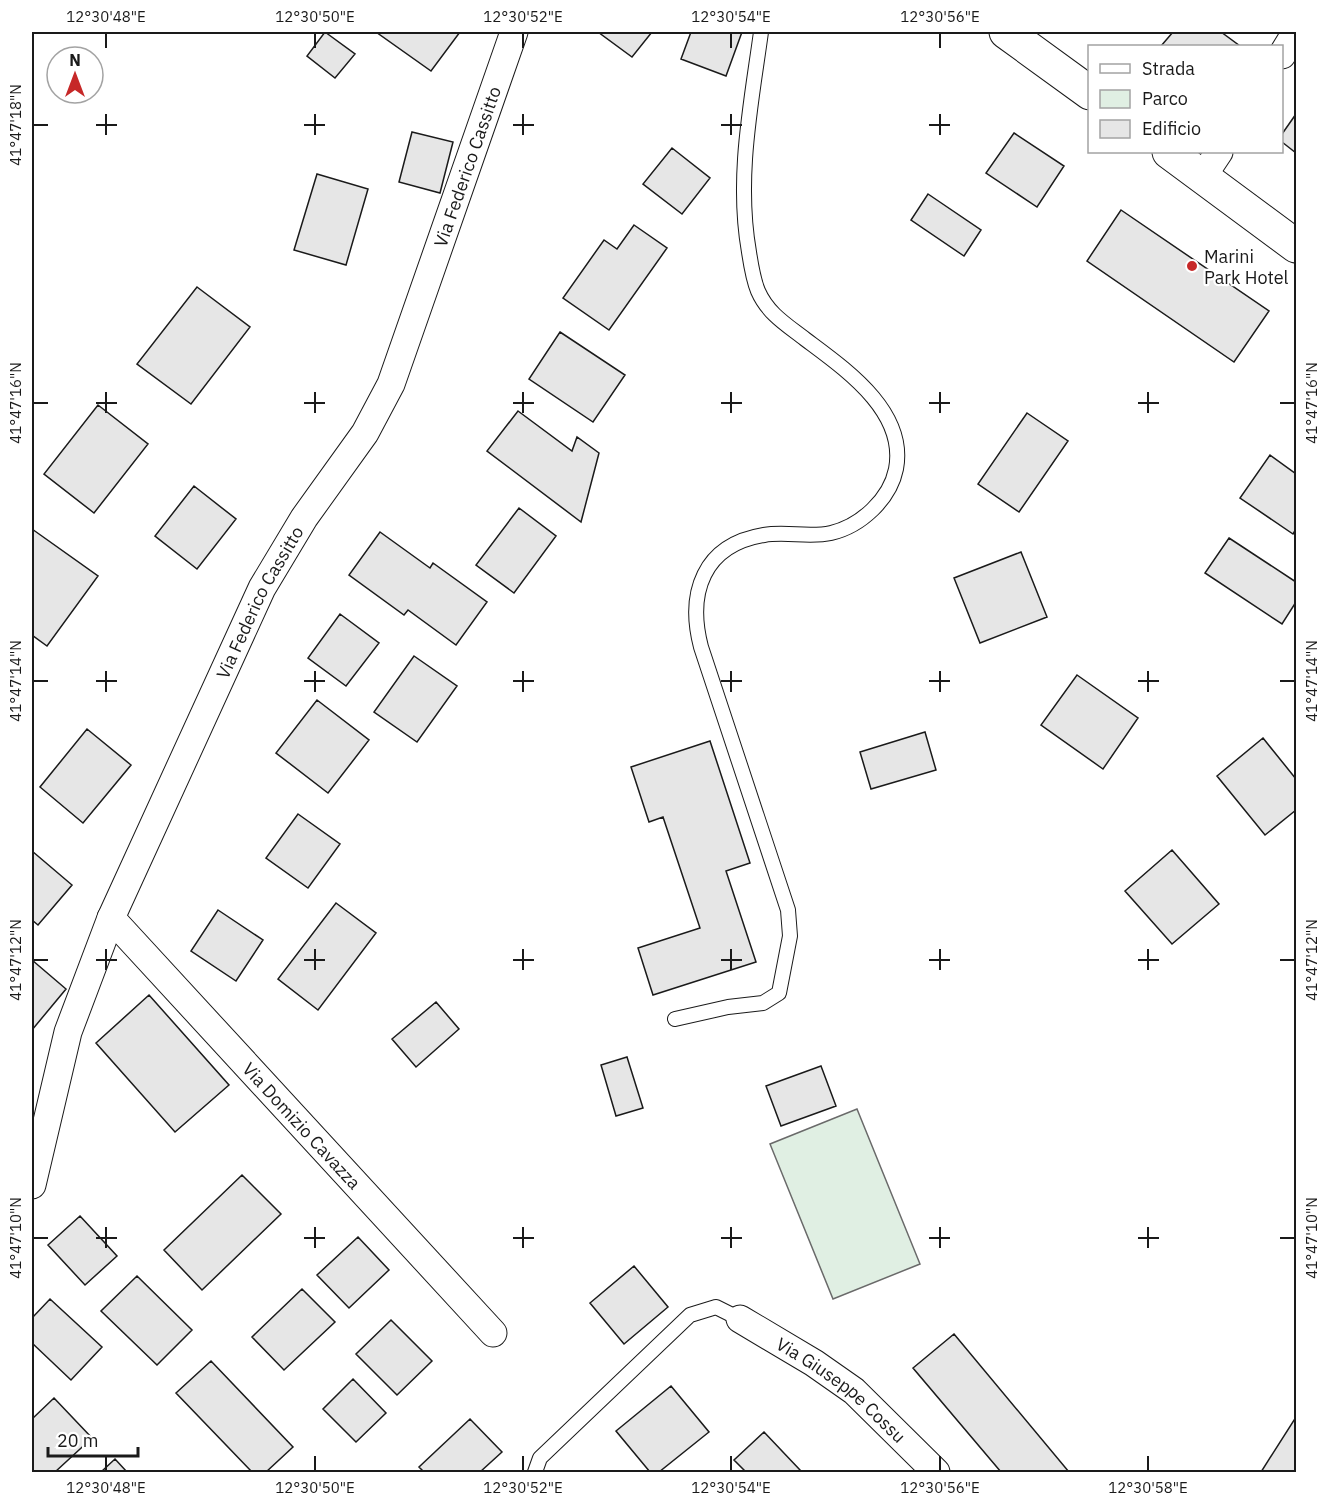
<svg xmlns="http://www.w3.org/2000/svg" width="1328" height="1504" viewBox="0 0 1328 1504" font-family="'IBM Plex Sans',sans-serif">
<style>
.green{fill:#e0efe3;stroke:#6a6a6a;stroke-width:1.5}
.building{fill:#e6e6e6;stroke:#1a1a1a;stroke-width:1.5}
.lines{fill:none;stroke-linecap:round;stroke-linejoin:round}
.service-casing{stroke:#1a1a1a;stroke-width:16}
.minor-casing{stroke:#1a1a1a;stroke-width:29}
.tertiary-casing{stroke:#1a1a1a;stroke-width:35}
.service{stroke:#fff;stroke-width:14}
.minor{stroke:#fff;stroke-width:27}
.tertiary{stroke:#fff;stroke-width:33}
.ticks{fill:none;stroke:#1a1a1a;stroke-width:2}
.poi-dot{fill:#c62828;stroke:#fff;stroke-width:2}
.labels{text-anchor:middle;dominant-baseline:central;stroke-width:4.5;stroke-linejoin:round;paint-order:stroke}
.street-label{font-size:18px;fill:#1a1a1a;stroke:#fff}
.poi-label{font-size:18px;fill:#1a1a1a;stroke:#fff;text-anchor:start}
.neatline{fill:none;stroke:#1a1a1a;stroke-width:2}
.ticks-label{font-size:15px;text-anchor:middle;fill:#1a1a1a}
</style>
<rect width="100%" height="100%" fill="#fff"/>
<path class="green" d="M857,1109L920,1264L833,1299L770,1144Z"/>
<path class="building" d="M325,32L355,54L335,78L307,56Z
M376,32H460L431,71Z
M598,32H652L632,57Z
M691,32H742L726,76L681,59Z
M1173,32H1221L1240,46H1161Z
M1296,114V153L1282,142V134Z
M412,132L453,142L440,193L399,182Z
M1014,133L1064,166L1037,207L986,173Z
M672,148L710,178L682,214L643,184Z
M317,174L368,189L346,265L294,250Z
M928,194L981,230L964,256L911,220Z
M1121,210L1269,311L1234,362L1087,261Z
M634,225L667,248L609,330L563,298L604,240L617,249Z
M197,287L250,327L191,404L137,364Z
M560,332L625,375L593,422L529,379Z
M98,405L148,444L94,513L44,474Z
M518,411L572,451L577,437L599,453L581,522L487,451Z
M1027,413L1068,441L1019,512L978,484Z
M1270,455L1296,474V529L1293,534L1240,498Z
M194,486L236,519L197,569L155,536Z
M519,508L556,536L514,593L476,565Z
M32,529L98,576L47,646L32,635Z
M380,532L430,568L433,563L487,602L456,645L408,610L404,615L349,575Z
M1229,538L1296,582V602L1282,624L1205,573Z
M1021,552L1047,617L980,643L954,578Z
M340,614L379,643L346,686L308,658Z
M414,656L457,686L417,742L374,712Z
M1077,675L1138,718L1103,769L1041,725Z
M317,700L369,740L328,793L276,753Z
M87,729L131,765L83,823L40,787Z
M925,732L936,770L871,789L860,752Z
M1263,738L1296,779V810L1265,835L1217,776Z
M710,741L750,863L726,871L756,962L653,995L638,948L700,928L663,817L649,822L631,767Z
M298,814L340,844L308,888L266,858Z
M1172,850L1219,904L1172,944L1125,891Z
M32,851L72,885L38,925L32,920Z
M336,903L376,933L318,1010L278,979Z
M218,910L263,940L236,981L191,951Z
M32,960L66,989L32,1030Z
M149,995L229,1085L175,1132L96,1043Z
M436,1002L459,1029L416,1067L392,1039Z
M627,1057L643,1108L616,1116L601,1065Z
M821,1066L836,1106L781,1126L766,1086Z
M242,1175L281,1214L202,1290L164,1250Z
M80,1216L117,1256L85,1285L48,1245Z
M358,1237L389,1270L349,1308L317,1275Z
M634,1266L668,1307L624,1344L590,1303Z
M137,1276L192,1330L157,1365L101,1311Z
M302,1289L335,1322L284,1370L252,1337Z
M50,1299L102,1347L71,1380L32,1343V1318Z
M391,1320L432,1361L397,1395L356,1354Z
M954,1334L1069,1472H1001L913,1368Z
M211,1361L293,1447L266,1472H252L176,1393Z
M353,1379L386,1413L356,1442L323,1409Z
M671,1386L709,1432L659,1472H650L616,1431Z
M54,1398L92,1438L55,1472H32V1419Z
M1296,1417V1472H1261Z
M470,1419L502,1452L480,1472H424L419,1467Z
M764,1432L800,1470L798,1472H746L734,1460Z
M115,1459L127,1472H101Z"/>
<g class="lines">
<g class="service-casing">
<path id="service" d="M675,1019L728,1007L763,1003L779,993L790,936L788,910L701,647C687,593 703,545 764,535C786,531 809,538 831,533C861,526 890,499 896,469C907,411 845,369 805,339C787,325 768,314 758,291C753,279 751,265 749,252C736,178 751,105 761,32
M535,1472L540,1458L690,1315L716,1307L740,1319"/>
</g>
<g class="minor-casing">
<g id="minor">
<path d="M1282,55L1296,32"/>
<path d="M1203,176L1219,152"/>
<path id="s1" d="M111,918L493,1333"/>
<path id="s2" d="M32,1185L68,1032L111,918L262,588L304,518L365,433L391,384L514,32"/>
<path id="s3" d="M740,1319L814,1363L854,1391L936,1472"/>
</g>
</g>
<g class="tertiary-casing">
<path id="tertiary" d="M1006,32L1090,93
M1169,152L1296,246"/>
</g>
<use href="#service" class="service"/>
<use href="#minor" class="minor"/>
<use href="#tertiary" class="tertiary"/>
</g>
<path class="ticks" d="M106,33V48M315,33V48M523,33V48M731,33V48M940,33V48M106,114V135M315,114V135M523,114V135M731,114V135M940,114V135M33,125H48M96,125H117M304,125H325M513,125H534M721,125H742M929,125H950M106,392V413M315,392V413M523,392V413M731,392V413M940,392V413M1148,392V413M33,403H48M96,403H117M304,403H325M513,403H534M721,403H742M929,403H950M1138,403H1159M1280,403H1295M106,671V692M315,671V692M523,671V692M731,671V692M940,671V692M1148,671V692M33,681H48M96,681H117M304,681H325M513,681H534M721,681H742M929,681H950M1138,681H1159M1280,681H1295M106,949V970M315,949V970M523,949V970M731,949V970M940,949V970M1148,949V970M33,960H48M96,960H117M304,960H325M513,960H534M721,960H742M929,960H950M1138,960H1159M1280,960H1295M106,1227V1248M315,1227V1248M523,1227V1248M731,1227V1248M940,1227V1248M1148,1227V1248M33,1238H48M96,1238H117M304,1238H325M513,1238H534M721,1238H742M929,1238H950M1138,1238H1159M1280,1238H1295M106,1456V1471M315,1456V1471M523,1456V1471M731,1456V1471M940,1456V1471M1148,1456V1471"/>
<circle class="poi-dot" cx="1192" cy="266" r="6"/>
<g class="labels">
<g class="street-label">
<text stroke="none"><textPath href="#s2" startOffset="1114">Via Federico Cassitto</textPath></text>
<text stroke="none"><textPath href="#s2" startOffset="628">Via Federico Cassitto</textPath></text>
<text stroke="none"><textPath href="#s1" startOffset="282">Via Domizio Cavazza</textPath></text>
<text stroke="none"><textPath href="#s3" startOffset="124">Via Giuseppe Cossu</textPath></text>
</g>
<g class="poi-label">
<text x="1204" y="256">Marini<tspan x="1204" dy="21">Park Hotel</tspan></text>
</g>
</g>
<rect width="1328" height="1504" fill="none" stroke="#ffffff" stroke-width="66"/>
<rect x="1088" y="45" width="195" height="108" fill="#ffffff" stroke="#a3a3a3" stroke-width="1.5"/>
<rect x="1100" y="64" width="30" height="9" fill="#ffffff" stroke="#a3a3a3" stroke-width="1.5"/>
<text x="1142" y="75" font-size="18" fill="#1a1a1a">Strada</text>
<rect x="1100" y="90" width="30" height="18" fill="#e0efe3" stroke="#a3a3a3" stroke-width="1.5"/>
<text x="1142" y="105" font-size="18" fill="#1a1a1a">Parco</text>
<rect x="1100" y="120" width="30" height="18" fill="#e6e6e6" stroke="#a3a3a3" stroke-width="1.5"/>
<text x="1142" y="135" font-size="18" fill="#1a1a1a">Edificio</text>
<g transform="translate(75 75)"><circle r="28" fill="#ffffff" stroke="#a3a3a3" stroke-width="1.5"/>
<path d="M0-4.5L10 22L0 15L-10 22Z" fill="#c62828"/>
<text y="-9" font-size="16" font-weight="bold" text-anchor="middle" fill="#1a1a1a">N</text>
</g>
<path d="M48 1447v9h90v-9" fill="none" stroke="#1a1a1a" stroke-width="3"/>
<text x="57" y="1447" font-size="18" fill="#1a1a1a" stroke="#ffffff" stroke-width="4.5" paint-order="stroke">20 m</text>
<rect x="33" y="33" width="1262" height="1438" class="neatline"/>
<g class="ticks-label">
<text x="106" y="22">12°30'48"E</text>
<text x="315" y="22">12°30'50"E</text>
<text x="523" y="22">12°30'52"E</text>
<text x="731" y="22">12°30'54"E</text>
<text x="940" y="22">12°30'56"E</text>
<text transform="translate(16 125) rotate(-90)" y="5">41°47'18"N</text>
<text transform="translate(16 403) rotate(-90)" y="5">41°47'16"N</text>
<text transform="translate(1312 403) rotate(-90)" y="5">41°47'16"N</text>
<text transform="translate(16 681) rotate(-90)" y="5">41°47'14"N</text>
<text transform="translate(1312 681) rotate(-90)" y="5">41°47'14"N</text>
<text transform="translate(16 960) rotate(-90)" y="5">41°47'12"N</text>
<text transform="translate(1312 960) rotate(-90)" y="5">41°47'12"N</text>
<text transform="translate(16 1238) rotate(-90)" y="5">41°47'10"N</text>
<text transform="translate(1312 1238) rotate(-90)" y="5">41°47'10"N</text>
<text x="106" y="1493">12°30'48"E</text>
<text x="315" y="1493">12°30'50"E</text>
<text x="523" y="1493">12°30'52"E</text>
<text x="731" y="1493">12°30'54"E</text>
<text x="940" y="1493">12°30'56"E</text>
<text x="1148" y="1493">12°30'58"E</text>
</g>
</svg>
